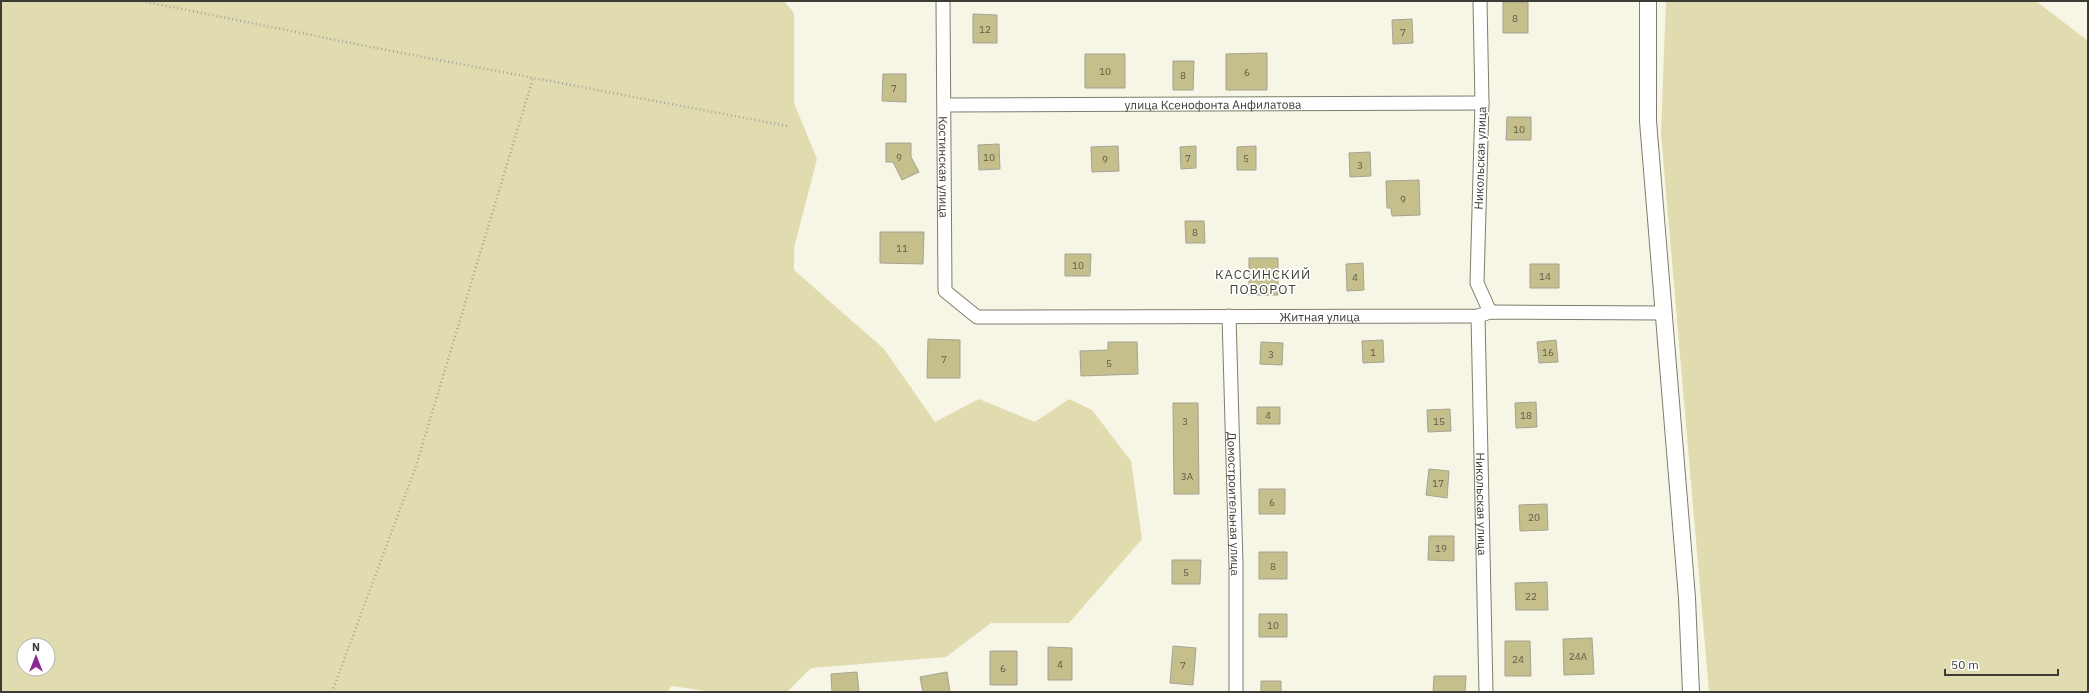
<svg xmlns="http://www.w3.org/2000/svg" width="2089" height="693" viewBox="0 0 2089 693" font-family="'IBM Plex Sans',sans-serif">
<style>
.green{fill:#e1dcaf;fill-rule:evenodd}
.building{fill:#c5bf8c;stroke:#a5a394}
.lines{fill:none;stroke-linecap:round;stroke-linejoin:round}
.minor-casing{stroke:#7e7d6e;stroke-width:15}
.tertiary-casing{stroke:#7e7d6e;stroke-width:18}
.path{stroke:#a4a397;stroke-width:2.5;stroke-dasharray:1 3;stroke-linecap:butt}
.minor{stroke:#fff;stroke-width:13}
.tertiary{stroke:#fff;stroke-width:16}
.labels{text-anchor:middle;dominant-baseline:central;stroke-width:3.5;stroke-linejoin:round;paint-order:stroke}
.number-label{font-size:10px;fill:#5e5c4b}
.street-label{font-size:12px;fill:#3c3b35;stroke:#fff}
.neighbourhood-label{font-size:13px;letter-spacing:1px;fill:#454336;stroke:#fff}
</style>
<rect width="100%" height="100%" fill="#f7f5e5"/>
<path class="green" d="M1,1H784L794,13V103L817,159L794,248V270L884,349L935,422L979,399L1035,422L1069,399L1092,410L1131,461L1142,539L1069,623H991L946,657L811,668L787,692H714L671,686L668,692H1ZM24,645H48V669H24Z
M1666,1H2036L2088,41V692H1709L1661,134Z"/>
<path class="building" d="M1503,2H1528V33H1503Z
M973,14L997,15V43H973Z
M1412,19L1413,43L1393,44L1392,20Z
M1267,53V90H1226V54Z
M1085,54H1125V88H1085Z
M1173,61H1194L1193,90H1173Z
M883,74H906V102L882,101Z
M1507,117H1531V140H1506Z
M886,143H911V157L919,172L902,180L893,162H886Z
M999,144L1000,169L979,170L978,145Z
M1118,146L1119,171L1092,172L1091,147Z
M1196,146V168L1181,169L1180,147Z
M1256,146V170H1237V147Z
M1370,152L1371,176L1350,177L1349,153Z
M1419,180L1420,215L1392,216L1391,208H1387L1386,181Z
M1185,221H1204L1205,243H1186Z
M880,232H924L923,264L880,263Z
M1065,254H1091L1090,276H1065Z
M1249,258H1278V295H1249Z
M1363,263L1364,290L1347,291L1346,264Z
M1530,264H1559V288H1530Z
M928,339L960,340V378H927Z
M1383,340L1384,362L1363,363L1362,341Z
M1556,340L1558,362L1539,363L1537,342Z
M1108,342H1137L1138,374L1081,376L1080,351L1108,350Z
M1261,342L1283,343L1282,365L1260,364Z
M1536,402L1537,427L1516,428L1515,403Z
M1173,403H1198L1199,494H1174Z
M1257,407H1280V424H1257Z
M1450,409L1451,431L1428,432L1427,410Z
M1429,469L1449,471L1447,498L1426,495Z
M1259,489H1285V514H1259Z
M1547,504L1548,530L1520,531L1519,505Z
M1429,536H1454V561L1428,560Z
M1259,552H1287V579H1259Z
M1172,560H1201L1200,584H1172Z
M1547,582L1548,610H1516L1515,583Z
M1259,614H1287V637H1259Z
M1592,638L1594,674L1564,675L1563,639Z
M1505,641H1530L1531,676H1505Z
M1173,646L1196,648L1193,685L1170,683Z
M1048,647L1072,648V680H1048Z
M990,651H1017V685H990Z
M857,672L859,692H832L831,674Z
M947,672L950,692H923L920,677Z
M1434,676H1466L1465,692H1433Z
M1261,681H1281V692H1261Z"/>
<g class="lines">
<g class="minor-casing">
<g id="minor">
<path id="s1" d="M943,1L945,291L977,317L1478,316L1490,312L1663,313"/>
<path d="M1480,1L1482,103L1477,283L1490,312"/>
<path id="s2" d="M944,105L1482,103"/>
<path id="s3" d="M1229,316L1236,565V692"/>
<path id="s4" d="M1478,316L1486,692"/>
</g>
</g>
<g class="tertiary-casing">
<path id="tertiary" d="M1648,1V121L1687,598L1691,692"/>
</g>
<path class="path" d="M142,1L381,49L787,126
M332,692L416,466L533,78"/>
<use href="#minor" class="minor"/>
<use href="#tertiary" class="tertiary"/>
</g>
<g class="labels">
<g class="number-label">
<text x="1515" y="18">8</text>
<text x="985" y="29">12</text>
<text x="1403" y="32">7</text>
<text x="1105" y="71">10</text>
<text x="1247" y="72">6</text>
<text x="1183" y="75">8</text>
<text x="894" y="88">7</text>
<text x="1519" y="129">10</text>
<text x="899" y="157">9</text>
<text x="989" y="157">10</text>
<text x="1188" y="158">7</text>
<text x="1246" y="158">5</text>
<text x="1105" y="159">9</text>
<text x="1360" y="165">3</text>
<text x="1403" y="199">9</text>
<text x="1195" y="232">8</text>
<text x="902" y="248">11</text>
<text x="1078" y="265">10</text>
<text x="1545" y="276">14</text>
<text x="1355" y="277">4</text>
<text x="1373" y="352">1</text>
<text x="1548" y="352">16</text>
<text x="1271" y="354">3</text>
<text x="944" y="359">7</text>
<text x="1109" y="363">5</text>
<text x="1268" y="415">4</text>
<text x="1526" y="415">18</text>
<text x="1185" y="421">3</text>
<text x="1439" y="421">15</text>
<text x="1187" y="476">3А</text>
<text x="1438" y="483">17</text>
<text x="1272" y="502">6</text>
<text x="1534" y="517">20</text>
<text x="1441" y="548">19</text>
<text x="1273" y="566">8</text>
<text x="1186" y="572">5</text>
<text x="1531" y="596">22</text>
<text x="1273" y="625">10</text>
<text x="1578" y="656">24А</text>
<text x="1518" y="659">24</text>
<text x="1060" y="664">4</text>
<text x="1183" y="665">7</text>
<text x="1003" y="668">6</text>
</g>
<g class="street-label">
<text stroke="none"><textPath href="#s2" startOffset="269">улица Ксенофонта Анфилатова</textPath></text>
<text transform="translate(1480 158) rotate(-88)">Никольская улица</text>
<text stroke="none"><textPath href="#s1" startOffset="166">Костинская улица</textPath></text>
<text stroke="none"><textPath href="#s1" startOffset="674">Житная улица</textPath></text>
<text stroke="none"><textPath href="#s3" startOffset="188">Домостроительная улица</textPath></text>
<text stroke="none"><textPath href="#s4" startOffset="188">Никольская улица</textPath></text>
</g>
<g class="neighbourhood-label">
<text x="1263" y="274">КАССИНСКИЙ<tspan x="1263" dy="15">ПОВОРОТ</tspan></text>
</g>
</g>
<rect width="2089" height="693" fill="none" stroke="#3c3b35" stroke-width="4"/>
<g transform="translate(36 657)"><circle r="19" fill="#ffffff" stroke="#b1b1ae"/>
<path d="M0-3L7 15L0 10L-7 15Z" fill="#8c2990"/>
<text y="-6" font-size="11" font-weight="bold" text-anchor="middle" fill="#3c3b35">N</text>
</g>
<path d="M1945 669v6h113v-6" fill="none" stroke="#3c3b35" stroke-width="2"/>
<text x="1951" y="669" font-size="12" fill="#3c3b35" stroke="#ffffff" stroke-width="3" paint-order="stroke">50 m</text>
</svg>
